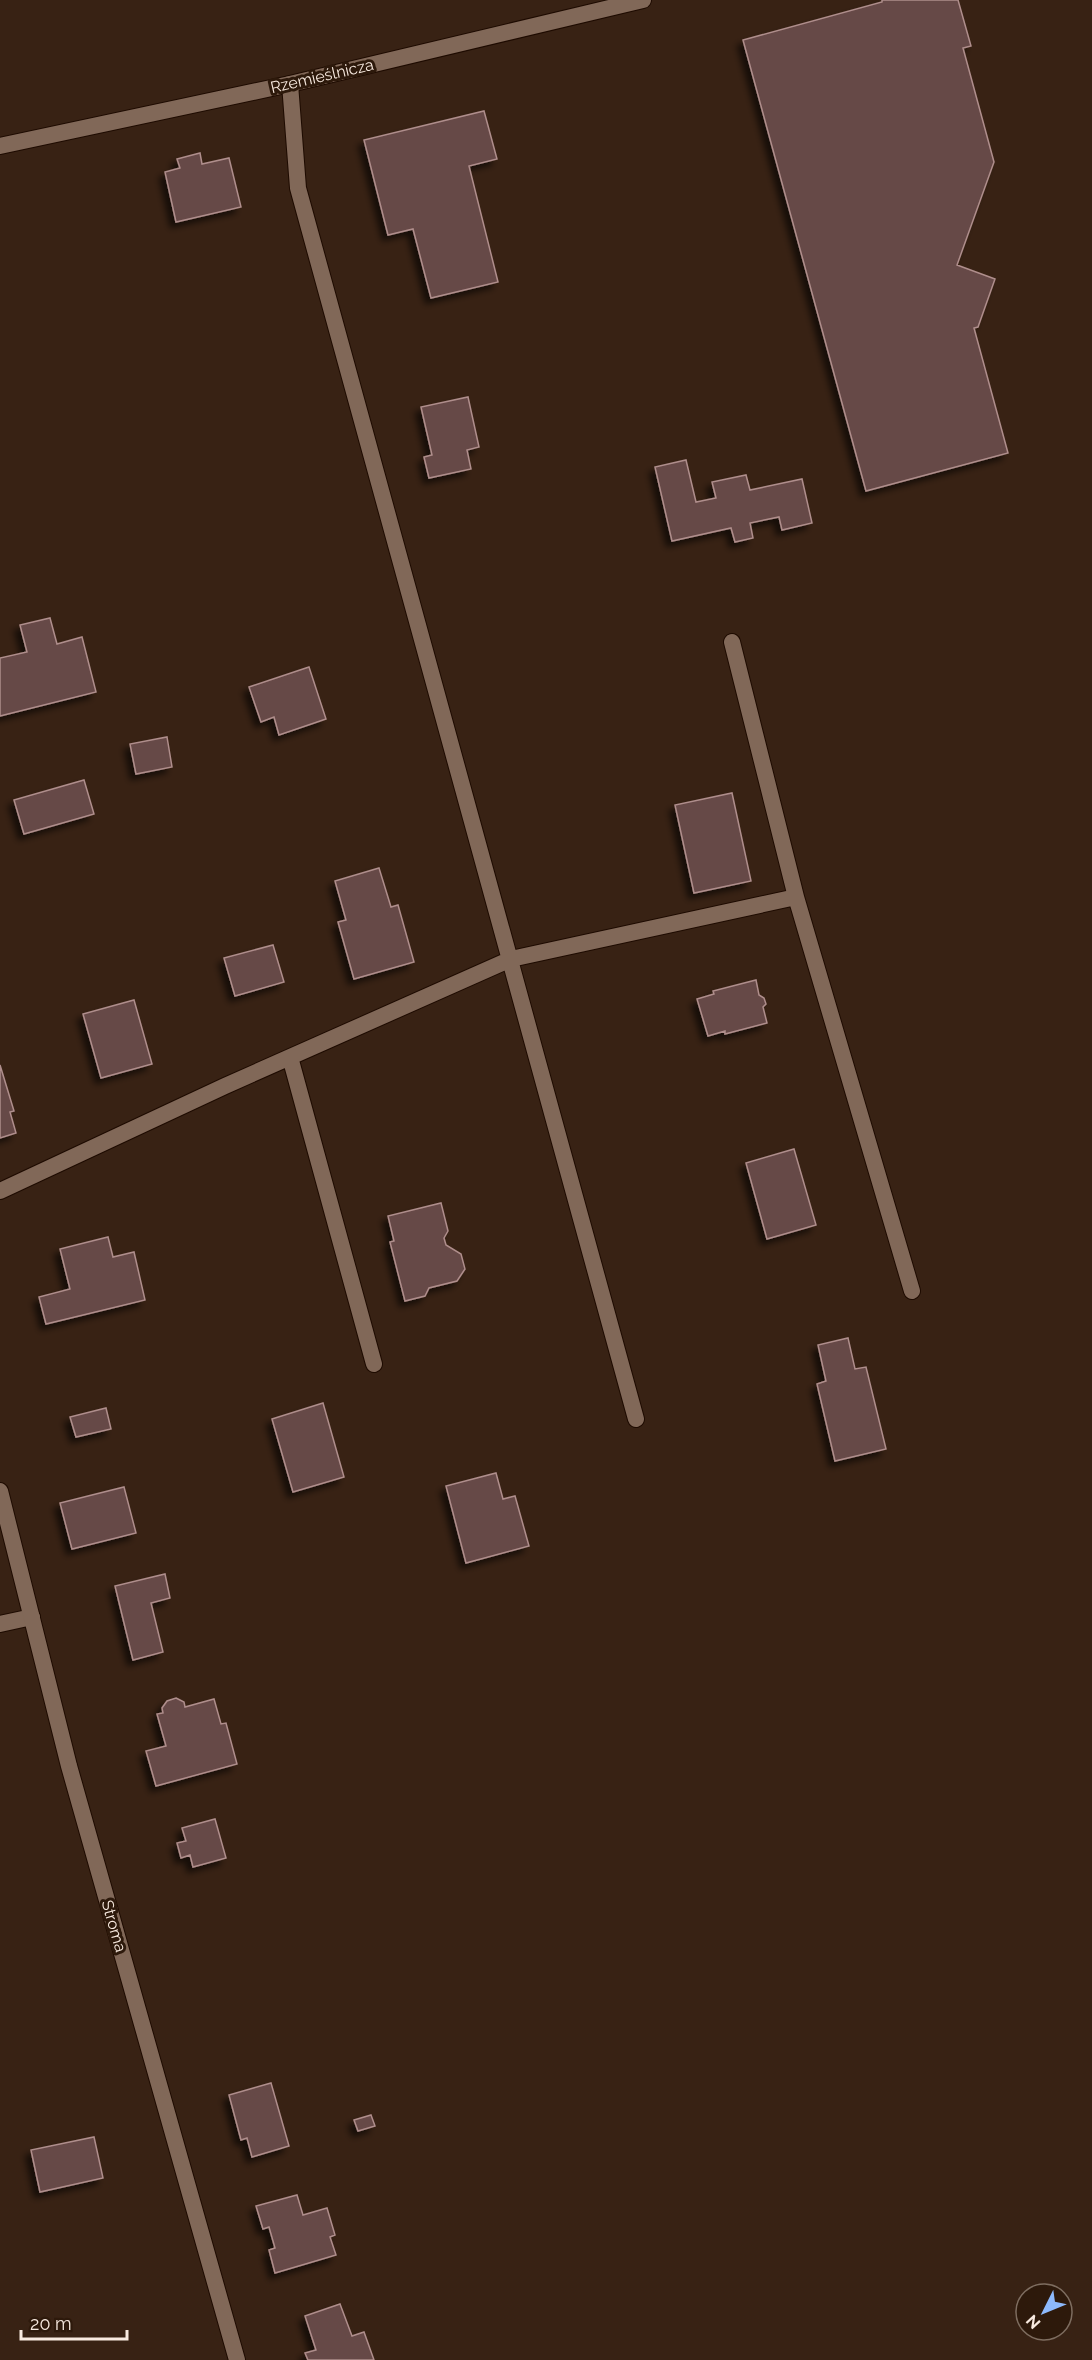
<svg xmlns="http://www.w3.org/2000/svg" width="1092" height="2360" viewBox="0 0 1092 2360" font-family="Raleway,sans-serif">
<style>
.building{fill:#664846;stroke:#af8e8c;stroke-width:1.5;filter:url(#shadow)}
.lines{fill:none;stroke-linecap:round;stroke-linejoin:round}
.service-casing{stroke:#1e0b01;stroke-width:18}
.minor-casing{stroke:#1e0b01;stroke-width:18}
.service{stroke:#816858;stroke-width:16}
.minor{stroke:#816858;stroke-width:16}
.labels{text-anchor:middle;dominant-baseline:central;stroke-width:6;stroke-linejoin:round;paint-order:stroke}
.street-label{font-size:16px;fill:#f8eae0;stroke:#2d190b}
</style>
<defs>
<filter id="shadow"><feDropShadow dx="-5.5" dy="5.5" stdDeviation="3" flood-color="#0009"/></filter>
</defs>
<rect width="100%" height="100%" fill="#382214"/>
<path class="building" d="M882,0H958L971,46L963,48L994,162L957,265L995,279L978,327L974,328L1008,453L866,491L743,40L882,2Z
M484,111L497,159L469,166L498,282L431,298L413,229L388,235L364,140Z
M200,153L202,164L229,158L241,207L176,222L165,172L180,168L177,159Z
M468,397L479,447L467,450L471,469L429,478L424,457L432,455L421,407Z
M686,460L696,502L716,498L712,482L746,475L750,490L802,479L812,523L782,530L779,517L750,523L753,538L735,542L731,528L672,541L655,467Z
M50,618L57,644L82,637L96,692L0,716V658L27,652L20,625Z
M309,667L326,719L279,735L274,717L261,722L249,687Z
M167,737L172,767L136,774L130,744Z
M84,780L94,814L24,834L14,800Z
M732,793L751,881L694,893L675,805Z
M379,868L391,907L398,905L414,962L354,979L338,922L346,920L335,881Z
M273,945L284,982L235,996L224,958Z
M756,980L759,995L764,998L766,1004L763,1007L767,1023L725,1034V1031L708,1036L697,999L714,994L713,991Z
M134,1000L152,1064L101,1078L83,1014Z
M0,1065L14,1111L10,1112L16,1133L0,1138Z
M794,1149L816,1225L767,1239L746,1163Z
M441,1203L448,1231L444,1238L446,1245L461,1254L465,1269L457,1281L429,1288L425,1296L405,1301L390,1242L394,1241L388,1216Z
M108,1237L113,1257L134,1252L145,1300L46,1324L39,1297L70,1289L60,1249Z
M848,1338L855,1369L866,1367L886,1449L835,1461L817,1384L826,1381L818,1345Z
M323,1403L344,1477L293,1492L272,1419Z
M106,1408L111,1429L76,1437L70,1417Z
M496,1473L503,1499L515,1496L529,1546L466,1563L446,1486Z
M124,1487L136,1533L72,1549L60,1503Z
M165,1574L170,1598L151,1603L163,1652L133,1660L115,1586Z
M176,1698L184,1702L185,1707L214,1699L221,1724L226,1723L237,1764L156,1786L146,1751L166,1746L157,1714L163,1713L162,1708L167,1701Z
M215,1819L226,1858L193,1867L190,1855L181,1858L177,1843L186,1841L182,1828Z
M271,2083L289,2146L252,2157L247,2138L241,2140L229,2095Z
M371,2115L375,2126L358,2131L354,2120Z
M94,2137L103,2178L40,2192L31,2150Z
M297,2195L303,2215L327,2208L335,2235L330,2237L336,2255L275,2273L269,2250L275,2248L269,2227L263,2229L256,2206Z
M340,2304L352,2336L364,2332L374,2360H308L305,2353L316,2350L305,2316Z"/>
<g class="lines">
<g class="service-casing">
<path id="service" d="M290,84L298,188L636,1419
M796,897L912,1291
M290,1057L374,1364
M0,1191L225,1086L511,959L796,897L732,642
M0,1624L32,1617"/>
</g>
<g class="minor-casing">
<path id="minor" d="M0,146L290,84L643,0
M0,1491L69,1766L237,2360"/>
</g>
<use href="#service" class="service"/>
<use href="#minor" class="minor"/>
</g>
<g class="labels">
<g class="street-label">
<text transform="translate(322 76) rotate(-13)">Rzemieślnicza</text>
<text transform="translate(114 1926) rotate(74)">Stroma</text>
</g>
</g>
<g transform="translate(1044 2312) rotate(227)"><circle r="28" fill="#2d190b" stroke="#7e6d60" stroke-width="1.5"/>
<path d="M0-4.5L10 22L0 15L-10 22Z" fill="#8db9fc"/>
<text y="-9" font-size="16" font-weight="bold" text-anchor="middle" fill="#f8eae0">N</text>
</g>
<path d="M21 2330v9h106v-9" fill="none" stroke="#f8eae0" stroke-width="3"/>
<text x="30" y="2330" font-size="18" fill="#f8eae0" stroke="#2d190b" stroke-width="4.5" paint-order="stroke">20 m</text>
</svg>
